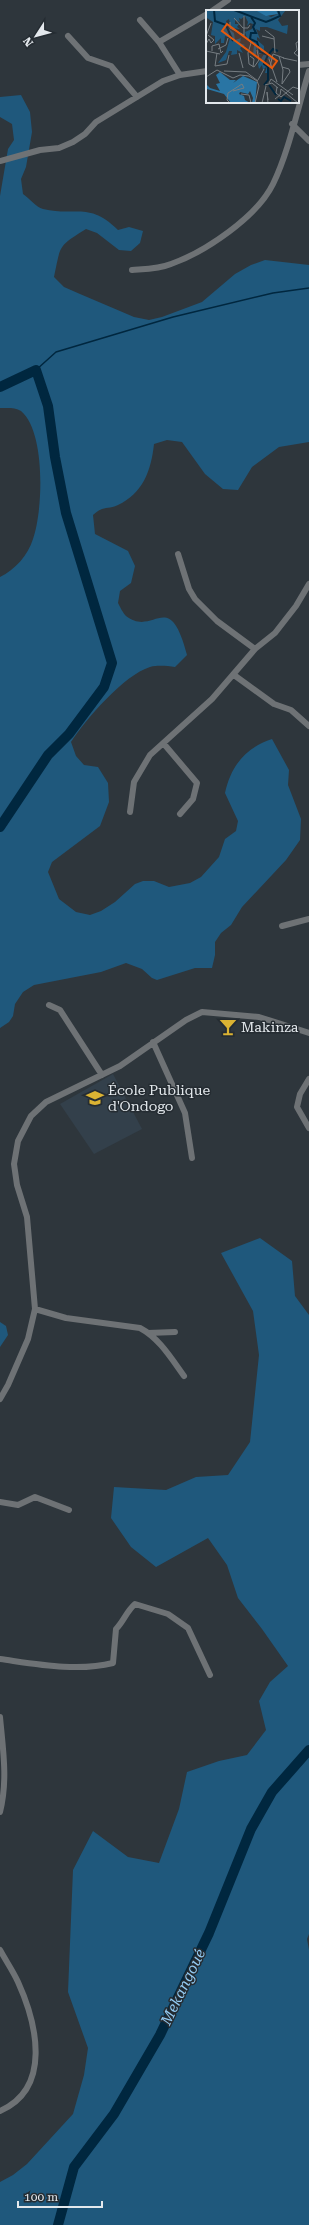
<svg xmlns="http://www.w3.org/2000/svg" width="309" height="2225" viewBox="0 0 309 2225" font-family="'Roboto Serif',serif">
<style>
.built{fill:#33404b}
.green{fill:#1f587c}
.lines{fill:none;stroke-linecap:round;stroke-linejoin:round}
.stream{stroke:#00273f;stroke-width:1.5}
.river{stroke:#00273f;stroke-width:10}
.minor{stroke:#6e7275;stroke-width:6}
.labels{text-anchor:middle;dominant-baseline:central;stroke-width:3;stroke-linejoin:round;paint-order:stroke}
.poi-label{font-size:14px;fill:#e3e8ec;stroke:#252c32;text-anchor:start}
.water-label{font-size:15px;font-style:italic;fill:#93cbf3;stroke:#252c32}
.inset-river{fill:none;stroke:#00273f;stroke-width:2}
.inset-road{fill:none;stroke:#767d82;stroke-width:1}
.view{fill:#e8590c;fill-opacity:0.15;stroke:#e8590c;stroke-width:2}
.inset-edge{fill:none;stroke:#e3e8ec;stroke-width:2}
</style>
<rect width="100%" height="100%" fill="#2e363c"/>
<path class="built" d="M113,1074L142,1129L94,1154L60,1104Z"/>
<path class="green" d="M21,95L30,112L32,132L26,167L21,179L23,194C29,198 36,207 43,209C75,217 89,201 118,230L129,227L143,231L140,243L131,251L119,250L97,233L86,229C57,247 61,245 54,277L64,287L80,294L134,317L149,320L162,317L202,302L235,274L251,265L265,260L309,265V442L279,447L252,467L238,490L223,489L205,474L182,442L167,440L154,444C151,471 143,493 118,505C107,510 104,505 93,515L95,534L128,551L135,566L131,583L120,591L118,603C120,607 123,613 126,616C154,638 169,586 187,655L175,667C167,666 158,665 150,667C124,675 86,719 71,742L76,756L84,765L98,767L108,783L109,802L100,826L52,862L48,872L59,899L76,912L90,915L101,911L115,902L135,884L143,881H154L169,887L190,883L201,877L219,857L225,839L236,831L238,821L225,793C231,766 245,748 272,739L289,770L288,785L301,819L300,840L286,860L242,907L231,925L221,933L215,942V955L212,968H195L157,980L152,978L142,969L126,963L101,972L34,985L23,992L15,1004L13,1016L9,1022L0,1028V577C15,570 28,555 33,539C43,511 46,432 21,411C15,407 7,408 0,408V196L8,149L14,140L12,124L0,117V97Z
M260,1238L292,1261L295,1296L309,1315V1934L307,1939L309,1950V2225H0V2182L13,2175L27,2164L73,2114L84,2075L88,2048L68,1992L73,1870L93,1831L128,1857L159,1863L179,1809L187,1772L219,1761L247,1755L266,1730L259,1701L270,1682L288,1666L262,1629L238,1598L227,1565L208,1538L156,1567L131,1547L111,1518L114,1487L166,1490L196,1477L228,1475L250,1442L259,1355L253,1311L221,1253Z
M0,1322L6,1326L8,1335L0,1347Z"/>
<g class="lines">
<path class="stream" d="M36,370L56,352L173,317L273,293L309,288"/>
<path class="river" d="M0,387L36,370L48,406L55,457L66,513L112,663L104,687L69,734L48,755L0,827
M58,2225L74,2167L114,2114L160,2035L209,1933L251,1829L272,1792L309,1750"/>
<path class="minor" d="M212,11L228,0
M140,20L159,42L180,75
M68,36L88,58L111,66L137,97
M159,42L207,14
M298,65L309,64
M292,124L309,141
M0,161L40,150L59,148L73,142L85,134L96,122L163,81L180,75L207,71
M132,270C146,269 159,269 171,264C205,252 257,217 273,184C289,151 298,107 309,71
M178,554L189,589L195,599L217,621L255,649
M234,675L274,704L291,710L309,726
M164,744L197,783L193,799L180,814
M130,812L134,782L150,755L212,699L255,649L275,633L296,606L309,584
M282,926L309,919
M49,1005L60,1010L102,1075
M153,1042L185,1113L192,1158
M309,1079L300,1094L297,1107L309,1128
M35,1309L66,1318L140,1328C159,1338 171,1358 184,1376
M148,1333L175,1332
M0,1399L8,1385L28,1339L35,1309L27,1217L17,1185L14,1164L18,1141L31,1116L46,1102L120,1066L186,1020L202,1012L259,1017L309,1033
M0,1502L18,1505L35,1497L69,1510
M0,1659C36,1664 77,1672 113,1663L116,1629C124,1621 126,1612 135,1604L168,1614L188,1628L210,1675
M0,1717C3,1750 8,1780 0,1812
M0,1950C6,1961 13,1971 18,1982C37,2024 52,2088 0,2111"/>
</g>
<defs>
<g id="bar-bare" transform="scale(1.38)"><path d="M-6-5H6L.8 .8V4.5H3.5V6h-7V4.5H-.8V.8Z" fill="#dbb333" stroke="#252c32" stroke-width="2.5" paint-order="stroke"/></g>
<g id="school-bare" transform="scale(1.38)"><path d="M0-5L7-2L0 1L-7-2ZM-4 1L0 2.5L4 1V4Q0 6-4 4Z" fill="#dbb333" stroke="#252c32" stroke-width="2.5" paint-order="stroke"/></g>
</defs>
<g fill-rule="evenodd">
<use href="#bar-bare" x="228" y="1027"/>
<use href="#school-bare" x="95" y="1098"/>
</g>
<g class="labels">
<g class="poi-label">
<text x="241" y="1027">Makinza</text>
<text x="108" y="1090">École Publique<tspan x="108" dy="16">d'Ondogo</tspan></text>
</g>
<g class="water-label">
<text transform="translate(183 1987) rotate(-64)">Mekangoué</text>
</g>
</g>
<g transform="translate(206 10)">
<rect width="93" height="93" fill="#2e363c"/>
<path d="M0,0H49L65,7L72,4L70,0H80L72,10L76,16L82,15L81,24L61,17H54V21L50,19L54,29L51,27V30L58,36V43L61,44L67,39L63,45L68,49L70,47L68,50L61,49L59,55L63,57L62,63H59L61,56L57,60L56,55L53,59L52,54L58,44H53L50,37V45L47,44L48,35L41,28L39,22L46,19L47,14L44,13L41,16L42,12L39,6L35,9L33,8L34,12L29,10V14H33L31,17L34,19L25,18L23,9L20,11L22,18L28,23L29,30L35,28L34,33L39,35L34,38L37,43L31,40V44L25,45L26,41H23L20,50L12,53L20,42L24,28L19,26L18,33H15V28L9,34V26L5,25L7,12L1,8Z" fill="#1f587c"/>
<path d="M49,0H70L72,4L60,6ZM14,62L24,70H30L27,73L37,66L51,72L49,93H46L47,88L44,81L42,84L34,82L33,84L38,86L39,90L44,93H25L18,84L1,79L0,74L4,78L14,81L10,74L14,73L10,65Z" fill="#2975a4"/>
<path class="inset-river" d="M8,0L9,11L20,15L27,31M28,0L60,12L65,10M45,7L49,13L47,17L50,23H45L44,29L51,32L54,42L62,45L67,39L72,41M65,10L74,6L72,0M58,75L62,70V57L58,54L62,45M63,75L70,85M72,89L75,91L78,87L85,91"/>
<path class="inset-road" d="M38,6V26L45,33L42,43L43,54L48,57M28,8L37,18H42L44,15M24,12V18L38,25M59,20L68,27L69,43M0,26L5,13M56,26L68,29M93,31L90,33L91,40L88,43L93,47M0,34L3,29L5,33L8,30L2,25M12,39L20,35L22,28M0,41L14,44M6,41V36L13,34L15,43L17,41M11,43L9,56L21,54L23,45M33,43L37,58M44,46L48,49L47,57M73,46L77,60L76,74M77,48L91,51M63,49L71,72M48,57L53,50L51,40M64,57L67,44L78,48M76,57L83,59L84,62L76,74M18,61L40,62L52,71M0,67L11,60L27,68L34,65L43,66L51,71L53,76L49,93M52,70L58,59M63,73L65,69L87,85M59,75L66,73L72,78M71,77L70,83L75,87L87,77L93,79M35,84L43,85L45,93M69,89L74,85L75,79L92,93M24,93L21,90L22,83L36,74L38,78L27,81M56,93L60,76M62,93L61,82L62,90"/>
<path class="view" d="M21,14L71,51L66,58L16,21Z"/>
<rect width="93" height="93" class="inset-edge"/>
</g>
<g transform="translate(36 36) rotate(234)" stroke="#252c32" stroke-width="3" paint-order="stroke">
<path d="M0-3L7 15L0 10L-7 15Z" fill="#e3e8ec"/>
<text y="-6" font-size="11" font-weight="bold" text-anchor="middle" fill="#e3e8ec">N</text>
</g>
<path d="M18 2201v6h84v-6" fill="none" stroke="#e3e8ec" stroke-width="2"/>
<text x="24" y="2201" font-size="12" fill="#e3e8ec" stroke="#252c32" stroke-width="3" paint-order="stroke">100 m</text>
</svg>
